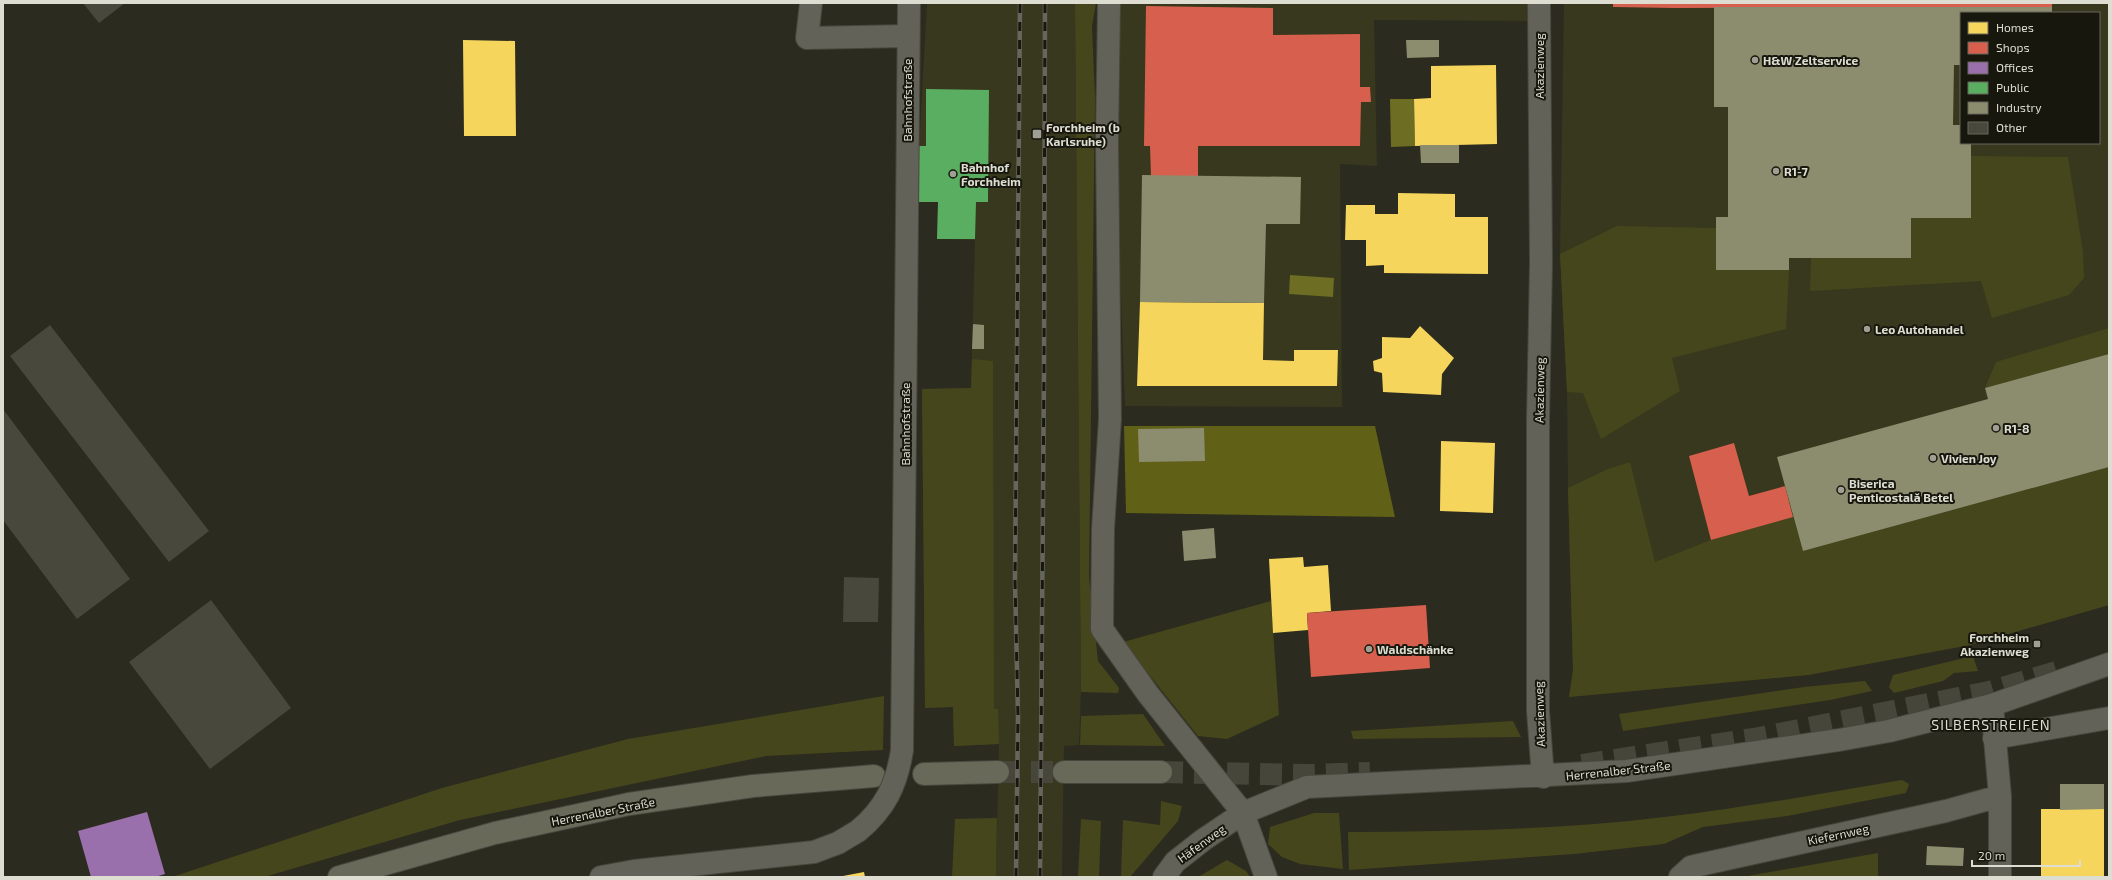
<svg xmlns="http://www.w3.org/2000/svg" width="2112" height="880" viewBox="0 0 2112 880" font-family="'Exo 2',sans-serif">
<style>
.built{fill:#37381d;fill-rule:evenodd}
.green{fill:#46461c}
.forest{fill:#606016}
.water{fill:#6d6d23}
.homes{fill:#f6d55c}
.shops{fill:#d6604d}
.offices{fill:#9970ab}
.public{fill:#5aae61}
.industry{fill:#8c8c6e}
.building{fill:#48483d}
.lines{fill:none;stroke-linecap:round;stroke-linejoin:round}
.major-tunnel{stroke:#46463b;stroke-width:22;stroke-dasharray:22 11;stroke-linecap:butt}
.minor-casing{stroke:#47473e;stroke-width:24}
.major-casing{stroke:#47473e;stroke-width:24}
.minor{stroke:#626258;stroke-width:22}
.major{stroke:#69695a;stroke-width:22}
.rail-casing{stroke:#66665e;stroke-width:4.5}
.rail{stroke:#17170e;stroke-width:3;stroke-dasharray:9;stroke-linecap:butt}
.minor-bridge-casing{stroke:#47473e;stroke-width:24;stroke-linecap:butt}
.minor-bridge{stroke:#626258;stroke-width:22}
.poi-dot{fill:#9f9f93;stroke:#17170e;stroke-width:1.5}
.labels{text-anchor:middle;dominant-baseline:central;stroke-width:4;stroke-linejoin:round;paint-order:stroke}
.poi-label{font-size:12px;font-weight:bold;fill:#ddded1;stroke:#17170e;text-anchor:start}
.street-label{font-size:12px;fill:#ddded1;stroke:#17170e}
.quarter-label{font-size:14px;letter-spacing:1px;fill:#ddded1;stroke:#17170e}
</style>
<rect width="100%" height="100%" fill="#2b2b20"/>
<path class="built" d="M927,3H1075L1081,692L1079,745L1064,746L1062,877H996L999,744L954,746L953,707L925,708L922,389L971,388L975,240L937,239L938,202H918L919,146Z
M1110,3H1539V21L1374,20L1377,166L1340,164L1342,407L1125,406Z
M1564,3H2109V605L1970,645L1808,675L1569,697L1573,670L1568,488L1567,392L1560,254ZM1961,13H2099V143H1961Z"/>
<path class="green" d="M1075,3H1096L1092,26L1095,98L1089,576L1098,661L1119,688L1118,693L1081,692Z
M1971,156L2068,157L2083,252L2084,278L2069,295L1992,318L1981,281L1810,291L1811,258H1911V218H1971Z
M1617,226L1716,228V270H1789L1786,329L1672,358L1680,391L1601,439L1583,393L1567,392L1560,254Z
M2109,328V354L1985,388L1996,362Z
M972,359L993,361L994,709H998L999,744L954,746L953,707L925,708L922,389L971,388Z
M1630,462L1655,562L1711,540L1793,517L1803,551L2109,467V605L1970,645L1808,675L1569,697L1573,670L1568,488L1608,469Z
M1271,601L1279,715L1227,739L1198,736L1123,642Z
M1973,656L1978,671L1954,673L1943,681L1894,693L1889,687L1893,675Z
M1865,681L1872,691L1830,700L1623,731L1619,714L1804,687Z
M884,696L883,750L766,756L460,820L264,877H172L442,788L628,739Z
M1143,714L1165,746L1080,745L1081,716Z
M1513,721L1521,737L1353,739L1351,731Z
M1902,780L1909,784L1906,793L1787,816L1703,827L1664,844L1574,854L1349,870L1348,832C1453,831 1559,830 1664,817C1744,808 1823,793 1902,780Z
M1161,801L1182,806L1178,821L1130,877H1121L1123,820L1160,825Z
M1314,813H1339L1343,869L1300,864L1282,857L1268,844L1270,827Z
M997,818L996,877H952L955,819Z
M1081,819L1101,821L1099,877H1078Z
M1878,853V877H1742Z
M1227,860L1246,871L1250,877H1198Z"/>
<path class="forest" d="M1124,426H1375L1395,517L1126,513Z"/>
<path class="water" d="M1390,99H1414L1415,146L1391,147Z
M1290,275L1334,278L1333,297L1289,294Z"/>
<path class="homes" d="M463,40L515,41L516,136H464Z
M1496,65L1497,144L1415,146L1414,99L1431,98V66Z
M1398,193L1455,194V217H1488V274L1384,273V265L1366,266V240H1345L1346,205H1375V214H1398Z
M1140,302L1264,303L1263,360L1294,361V350H1338L1337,386H1137Z
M1420,326L1454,358L1442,374L1441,395L1383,392L1382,373L1374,371L1373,361L1382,358V337L1410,338Z
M1441,441L1495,443L1493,513L1440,511Z
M1303,557L1304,567L1328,565L1331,611L1307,613L1308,630L1273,633L1269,559Z
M2041,809H2104V877H2041Z
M864,872L865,877H843V876Z"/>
<path class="shops" d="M1613,3H2052V7L1675,8L1613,7Z
M1146,6L1273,8V35L1360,34V87H1370L1371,102H1361L1360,146H1198V177L1151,176L1150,146H1144Z
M1734,443L1749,496L1785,486L1793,517L1711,540L1689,456Z
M1426,605L1430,668L1311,677L1307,613Z"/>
<path class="offices" d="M147,812L165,874L155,877H91L78,831Z"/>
<path class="public" d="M926,89L989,90L988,202H976L975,239H937L938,202H918L919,146H926Z"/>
<path class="industry" d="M1714,7H2052V13H1961V65H1954L1953,125H1961V143H1971V218H1911V258H1789V270H1716V217H1728V107H1714Z
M1406,40H1439V57L1407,58Z
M1420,145H1459V163H1421Z
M1142,175L1301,177L1300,224H1266L1264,303L1140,302Z
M973,324L984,325V349H972Z
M2109,354V467L1803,551L1777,457L1988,399L1985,388Z
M1204,428L1205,461L1139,462L1138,429Z
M1214,528L1216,558L1184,561L1182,531Z
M2060,784H2104V809L2060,810Z
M1927,846L1964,848L1963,866L1926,865Z"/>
<path class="building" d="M83,3H125L99,23Z
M50,325L209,531L169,562L10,356Z
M3,409L130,579L77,619L3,520Z
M844,577L879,578L878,622H843Z
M211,600L291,708L210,769L129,662Z"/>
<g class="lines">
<path class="major-tunnel" d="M1582,765L1759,738L1989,692L2060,671
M998,772H1064
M1161,772L1309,775L1370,773"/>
<g class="minor-casing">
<path id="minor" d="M811,3L807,38L907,36
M1109,3L1107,142L1110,419L1103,529L1102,629L1148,694L1243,813L1266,877
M1539,3L1541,264L1538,419V711L1543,777
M1992,705L2000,796V877
M1994,738L2109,718
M902,750L909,3
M601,877L634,871L814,852L838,843L858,831
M1164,877L1175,862L1203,840L1243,813L1307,787L1627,771L1839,740L1889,731L1992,705L2109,664
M1680,877L1691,867L1699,865L1946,811L2000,796"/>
</g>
<g class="major-casing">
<path id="major" d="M1064,772H1161
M924,774L998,772
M339,877L495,833L629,804L753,786L874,776"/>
</g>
<use href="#minor" class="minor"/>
<use href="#major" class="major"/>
<g class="rail-casing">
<path id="rail" d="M1016,877L1018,716L1015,581L1020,3
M1040,877L1044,371L1045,3"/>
</g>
<use href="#rail" class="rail"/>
<g class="minor-bridge-casing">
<path id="minor-bridge" d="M858,831C885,809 897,784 902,750"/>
</g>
<use href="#minor-bridge" class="minor-bridge"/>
</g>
<g class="poi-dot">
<circle cx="1755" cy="60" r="4"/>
<rect x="1032" y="129" width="10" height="10" rx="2"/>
<circle cx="1776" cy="171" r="4"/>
<circle cx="953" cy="174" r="4"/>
<circle cx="1867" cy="329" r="4"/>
<circle cx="1996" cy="428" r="4"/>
<circle cx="1933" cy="458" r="4"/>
<circle cx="1841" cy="490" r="4"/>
<rect x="2033" y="640" width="8" height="8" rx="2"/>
<circle cx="1369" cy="649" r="4"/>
</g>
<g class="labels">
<g class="poi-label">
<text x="1763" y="60">H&amp;W Zeltservice</text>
<text x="1046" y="127">Forchheim (b<tspan x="1046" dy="14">Karlsruhe)</tspan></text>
<text x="961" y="167">Bahnhof<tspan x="961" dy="14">Forchheim</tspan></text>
<text x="1784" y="171">R1-7</text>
<text x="1875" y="329">Leo Autohandel</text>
<text x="2004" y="428">R1-8</text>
<text x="1941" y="458">Vivien Joy</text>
<text x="1849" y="483">Biserica<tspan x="1849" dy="14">Penticostală Betel</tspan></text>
<text x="2029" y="637" text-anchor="end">Forchheim<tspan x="2029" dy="14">Akazienweg</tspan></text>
<text x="1377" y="649">Waldschänke</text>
</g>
<g class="street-label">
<text transform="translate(1539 66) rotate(-90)">Akazienweg</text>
<text transform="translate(907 100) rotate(-90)">Bahnhofstraße</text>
<text transform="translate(1539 390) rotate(-89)">Akazienweg</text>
<text transform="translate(905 424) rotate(-90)">Bahnhofstraße</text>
<text transform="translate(1539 714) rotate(-92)">Akazienweg</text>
<text transform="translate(1618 770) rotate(-6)">Herrenalber Straße</text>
<text transform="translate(603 811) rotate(-11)">Herrenalber Straße</text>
<text transform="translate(1838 834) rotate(-12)">Kiefernweg</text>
<text transform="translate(1201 843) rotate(-36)">Häfenweg</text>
</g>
<g class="quarter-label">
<text x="1991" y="724">SILBERSTREIFEN</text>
</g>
</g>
<rect width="2112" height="880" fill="none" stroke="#ddded1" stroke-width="8"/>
<rect x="1960" y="12" width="140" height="132" fill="#17170e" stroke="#66675c"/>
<rect x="1968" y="22" width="20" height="12" fill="#f6d55c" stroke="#66675c"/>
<text x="1996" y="32" font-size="12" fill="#ddded1">Homes</text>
<rect x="1968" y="42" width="20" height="12" fill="#d6604d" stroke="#66675c"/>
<text x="1996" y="52" font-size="12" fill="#ddded1">Shops</text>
<rect x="1968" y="62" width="20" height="12" fill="#9970ab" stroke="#66675c"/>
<text x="1996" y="72" font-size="12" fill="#ddded1">Offices</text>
<rect x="1968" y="82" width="20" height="12" fill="#5aae61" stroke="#66675c"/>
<text x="1996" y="92" font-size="12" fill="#ddded1">Public</text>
<rect x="1968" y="102" width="20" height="12" fill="#8c8c6e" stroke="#66675c"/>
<text x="1996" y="112" font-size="12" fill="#ddded1">Industry</text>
<rect x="1968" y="122" width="20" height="12" fill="#48483d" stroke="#66675c"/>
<text x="1996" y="132" font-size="12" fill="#ddded1">Other</text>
<path d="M1972 860v6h108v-6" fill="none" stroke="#ddded1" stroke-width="2"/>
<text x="1978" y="860" font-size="12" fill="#ddded1" stroke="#17170e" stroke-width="3" paint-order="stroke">20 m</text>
</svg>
